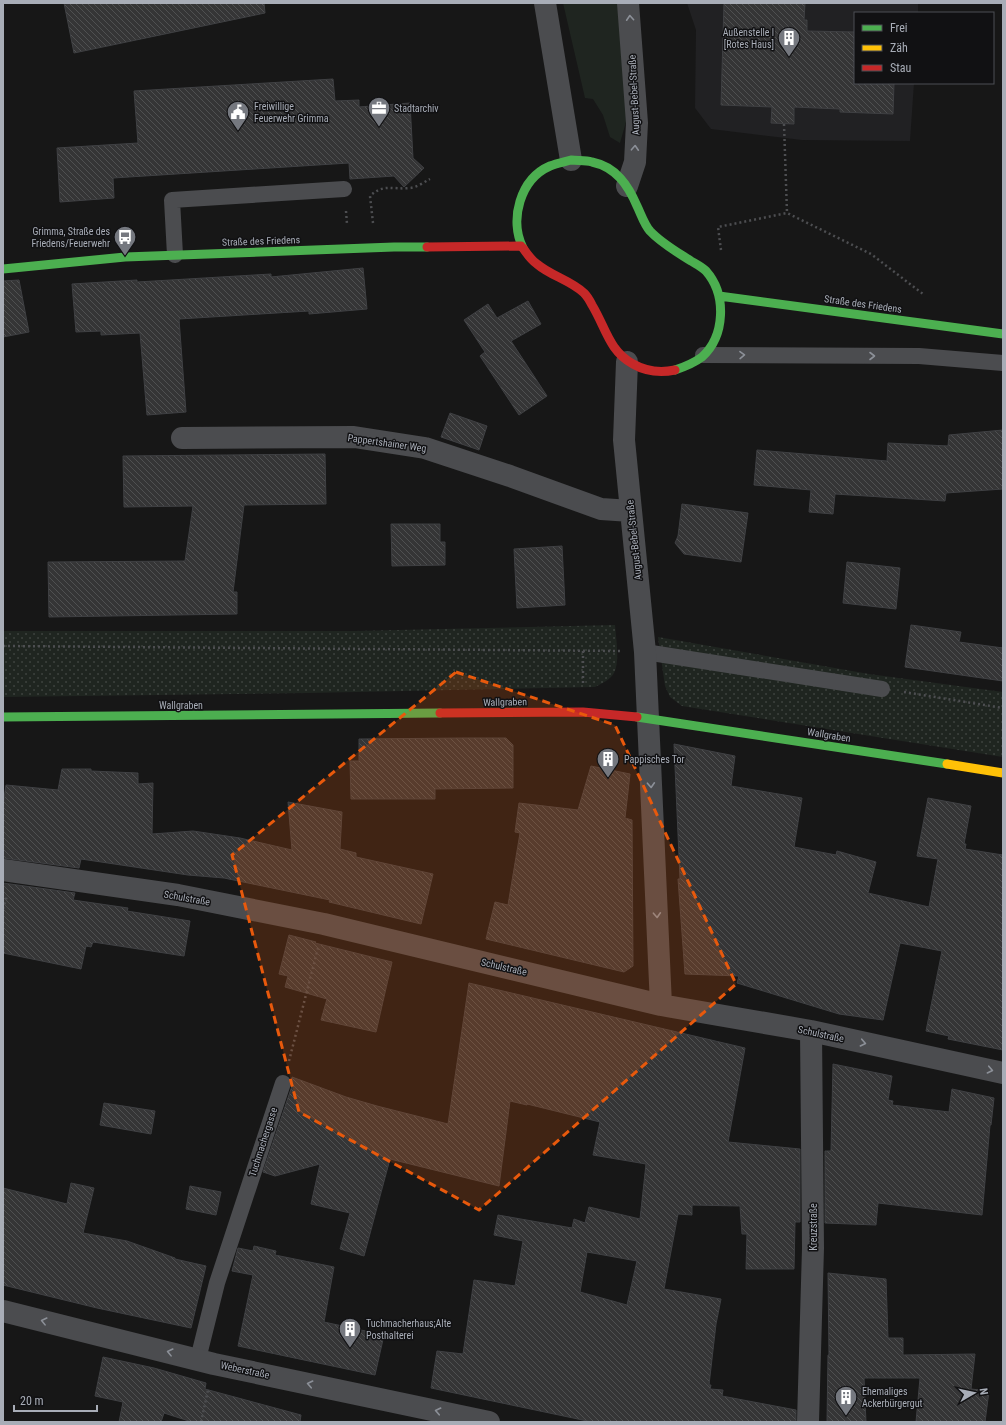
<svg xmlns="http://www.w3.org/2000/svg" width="1006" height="1425" viewBox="0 0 1006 1425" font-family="'Roboto Condensed',sans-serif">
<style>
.built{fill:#212123}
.grass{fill:#1f2520}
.park{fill:url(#park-dots)}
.building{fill:url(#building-back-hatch);stroke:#3f4043;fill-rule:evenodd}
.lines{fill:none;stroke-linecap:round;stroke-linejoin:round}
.path{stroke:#4d4e51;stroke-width:2.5;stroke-dasharray:2 3;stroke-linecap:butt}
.lane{stroke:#4b4c4f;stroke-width:16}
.street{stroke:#4b4c4f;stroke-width:22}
.fast{stroke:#4caf50;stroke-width:9}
.slow{stroke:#ffc107;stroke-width:9}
.jam{stroke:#c62828;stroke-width:9}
.oneway{stroke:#8c9098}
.marked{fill:#e8590c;fill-opacity:0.2;stroke:#e8590c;stroke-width:3;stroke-dasharray:8 5;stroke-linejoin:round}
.labels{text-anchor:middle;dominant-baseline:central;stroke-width:3;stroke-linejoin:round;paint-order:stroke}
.poi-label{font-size:10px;fill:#a8adb7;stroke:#111113;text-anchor:start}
.street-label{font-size:10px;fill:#a8adb7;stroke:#111113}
</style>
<defs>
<pattern id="park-dots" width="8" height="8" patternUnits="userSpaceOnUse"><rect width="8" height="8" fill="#1f2520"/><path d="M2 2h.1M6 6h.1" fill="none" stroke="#3d423e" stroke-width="1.8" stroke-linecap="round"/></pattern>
<pattern id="building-back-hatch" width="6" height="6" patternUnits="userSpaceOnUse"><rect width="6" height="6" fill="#353536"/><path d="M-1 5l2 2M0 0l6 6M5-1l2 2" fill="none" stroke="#4f5051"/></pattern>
</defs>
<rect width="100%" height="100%" fill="#171717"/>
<path class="built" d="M687,3H918V13H855V83H914L910,141L802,140L711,129L695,108L696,30Z"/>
<path class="grass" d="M563,3H619L628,102L626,122L620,143L610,137L603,115L593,99L585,98Z"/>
<path class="park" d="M615,625C616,638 620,662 614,673C610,680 601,684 595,687L308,693L3,697V631H355Z
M658,637L869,674L1003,692V757L682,706L670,697L665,686Z"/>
<path class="building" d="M64,3H264L265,13L74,53Z
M724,3H805L804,20H807V31L855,32V83H894L893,114L840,112V109L794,107V124L771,123L772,107L721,105Z
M333,79L335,101L359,100V107L410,103L413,158L424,168L404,187L394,176L350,179L349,163L113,178L114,198L60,202L57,148L138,143L134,91Z
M363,268L367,309L309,314V311L179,319L186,412L147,415L140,333L101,335V331L76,332L72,284L137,280V282L271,274V277Z
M19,280L29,332L3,337V281Z
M528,301L541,324L511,341L547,396L519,415L480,356L485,352L464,320L488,304L497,318Z
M450,413L487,426L479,450L441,437Z
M1003,430V489L946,493L945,501L835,494L833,514L809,512L811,490L754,485L757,450L887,461L888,443L948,446L949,435Z
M325,454L326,504L244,505L233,592H237V614L49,617L48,562L185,561L193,506L124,507L123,456Z
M682,504L748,513L741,562L684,554L675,543L678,536Z
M391,524H440V542H445V565L392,566Z
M562,546L565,605L517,608L514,549Z
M847,562L900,568L896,609L843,603Z
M911,625L961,632L959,642L1003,648V681L905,667Z
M464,738H506L513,745V788L435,789V799H351L350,761H359V739Z
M674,744L735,756L731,786L802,798L794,847L836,855L837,851L876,862L868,893L929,907L938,859L917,856L928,798L971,806L964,844H966L965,849L1003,855V1050L948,1039L949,1036L926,1031L942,951L900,943L883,1020L839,1014L737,983L739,976L685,974L678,879H680Z
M591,766L630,774L625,818L632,820L633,966L624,972L486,939L495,902L508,905L520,833L515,832L519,803L578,810Z
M62,769H91V771L138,773V784L153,783L152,834L193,831L240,838L292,850L288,802L342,812L340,849L356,853V857L433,874L421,924L329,902L330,900L224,878L188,875L81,859L79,868L3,858V805L6,785L58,790Z
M3,883L75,893L73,900L128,908L127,911L190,921L184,956L93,942L91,947L86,946L81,969L3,953Z
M289,935L316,942L315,943L392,962L376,1032L321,1020L327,999L285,987L288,976L279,974Z
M469,983L745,1048L728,1142L800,1149V1222H795L794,1269H746L747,1234H742L740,1206L692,1205V1215L678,1214L664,1289L721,1299L716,1324L709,1385H711L710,1389L723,1390L722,1396L796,1410V1422H592L431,1388L437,1351L463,1354L474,1280L515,1286L523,1241L494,1235L498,1215L572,1228L574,1219L585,1223L589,1207L640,1219L646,1164L593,1155L600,1122L527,1104V1105L510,1101L499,1186L390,1159L364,1256L340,1249L350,1213L311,1204L320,1164L275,1176L263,1172L292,1086V1077L346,1097L377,1106L448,1124ZM587,1252L637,1261L627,1305L580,1292Z
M833,1064L892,1076L888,1100L893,1101L892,1105L949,1112L952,1089L994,1098L991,1125H990L982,1215L878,1203L876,1225L825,1223V1151H831Z
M104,1103L155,1111L151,1134L100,1125Z
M71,1183L94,1188L83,1233L127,1241L175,1258V1259L206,1266L191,1328L97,1308L3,1285V1188L67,1204Z
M190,1186L221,1192L216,1215L186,1209Z
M254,1246L276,1251L275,1255L334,1267L324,1322L384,1335L375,1375L238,1346L253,1275L232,1271L238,1248L253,1251Z
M828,1273L886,1279L888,1338H903V1355L975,1354L971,1389L989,1391L985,1422H916L920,1378H864L866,1422H827L828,1355H829Z
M103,1357L154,1368L206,1383L205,1389L301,1415L300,1422H192L164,1413L161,1422H119L123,1402L95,1396Z"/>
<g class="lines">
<path class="path" d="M784,124L787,213
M346,211L347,224
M373,223L370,196C384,183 393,190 409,188C416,188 424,182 430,179
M721,250L718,227L787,213L871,254L923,294
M3,646L620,651
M583,651V686
M904,692L1003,708
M3,909L7,896
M289,1061L318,948
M201,1422L208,1390"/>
<path class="lane" d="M175,255L172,200L344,189
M703,355L919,356L1003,363
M645,652L882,689
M198,1359L217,1283L283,1083"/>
<path class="street" d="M545,3L571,160
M627,186L635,162L637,123L628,3
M627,362L624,440L645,652L661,1005
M182,438L354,437L425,448L510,476L601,509L631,511
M3,870L178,895L324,924L661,1005L811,1031L1003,1073
M3,1311L214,1364L489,1422
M808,1422L813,1248L811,1031"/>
<path class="fast" d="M571,160C578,161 585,160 592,162C616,167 628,185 637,206C641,214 644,224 650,231C661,243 677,252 691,261C696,264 702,267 706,271C727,295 725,336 702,357C694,363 684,367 675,370
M523,248C509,220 520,179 550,166C557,163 564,162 571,160
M3,269L125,257L394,247H427
M719,296L1003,334
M3,717L440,713
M637,717L947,764"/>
<path class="slow" d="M947,764L1003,773"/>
<path class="jam" d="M427,247L521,246
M523,248C527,254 531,260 537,264C551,276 570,280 584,293C587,296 590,301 592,305C606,328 609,351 633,364C647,372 660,373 675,370
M440,713L583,712L637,717"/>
</g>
<defs><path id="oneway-chevron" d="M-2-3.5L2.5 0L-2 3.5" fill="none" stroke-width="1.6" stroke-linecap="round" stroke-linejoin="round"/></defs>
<g class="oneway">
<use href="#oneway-chevron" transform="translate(630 18) rotate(-94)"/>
<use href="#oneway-chevron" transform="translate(635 148) rotate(-87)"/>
<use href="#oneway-chevron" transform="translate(742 355) rotate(-1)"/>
<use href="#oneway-chevron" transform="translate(872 356)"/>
<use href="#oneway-chevron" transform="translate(651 785) rotate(87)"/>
<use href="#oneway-chevron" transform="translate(657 915) rotate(87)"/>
<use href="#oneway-chevron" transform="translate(863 1043) rotate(12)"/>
<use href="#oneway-chevron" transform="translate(990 1070) rotate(12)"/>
<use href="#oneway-chevron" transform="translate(44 1321) rotate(-166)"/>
<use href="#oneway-chevron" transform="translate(170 1352) rotate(-166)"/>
<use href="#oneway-chevron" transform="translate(310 1384) rotate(-168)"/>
<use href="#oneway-chevron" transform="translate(438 1411) rotate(-168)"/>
</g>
<path class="marked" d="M456,672L615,725L736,984L479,1210L299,1112L232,855Z"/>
<defs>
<g id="building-pin" transform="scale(1.15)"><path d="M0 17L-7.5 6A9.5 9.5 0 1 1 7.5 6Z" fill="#75787f" stroke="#111113"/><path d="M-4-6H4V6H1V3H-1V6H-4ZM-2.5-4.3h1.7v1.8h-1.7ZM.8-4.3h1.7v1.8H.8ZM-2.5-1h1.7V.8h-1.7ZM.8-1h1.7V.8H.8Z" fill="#fff"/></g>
<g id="office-pin" transform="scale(1.15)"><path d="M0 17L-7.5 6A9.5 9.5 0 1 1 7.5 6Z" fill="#75787f" stroke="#111113"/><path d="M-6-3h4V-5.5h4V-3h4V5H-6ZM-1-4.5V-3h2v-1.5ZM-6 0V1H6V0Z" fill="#fff"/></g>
<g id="civic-pin" transform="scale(1.15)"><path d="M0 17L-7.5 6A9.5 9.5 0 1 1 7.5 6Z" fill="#75787f" stroke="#111113"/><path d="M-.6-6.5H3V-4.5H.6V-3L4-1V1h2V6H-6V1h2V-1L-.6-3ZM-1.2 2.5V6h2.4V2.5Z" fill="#fff"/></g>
<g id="bus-pin" transform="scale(1.15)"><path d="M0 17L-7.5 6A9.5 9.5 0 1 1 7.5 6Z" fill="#75787f" stroke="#111113"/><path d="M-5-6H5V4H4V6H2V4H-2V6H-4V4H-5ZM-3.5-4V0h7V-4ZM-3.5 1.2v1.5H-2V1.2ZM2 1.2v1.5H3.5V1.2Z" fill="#fff"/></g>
</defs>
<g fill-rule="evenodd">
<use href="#building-pin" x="789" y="38"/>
<use href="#office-pin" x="379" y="108"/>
<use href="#civic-pin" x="238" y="112"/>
<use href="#bus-pin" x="125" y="237"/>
<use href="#building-pin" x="608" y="759"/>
<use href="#building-pin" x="350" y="1329"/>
<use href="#building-pin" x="846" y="1397"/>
</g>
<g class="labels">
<g class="poi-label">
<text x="774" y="32" text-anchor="end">Außenstelle l<tspan x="774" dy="12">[Rotes Haus]</tspan></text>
<text x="254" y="106">Freiwillige<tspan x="254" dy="12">Feuerwehr Grimma</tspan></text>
<text x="394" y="108">Stadtarchiv</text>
<text x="110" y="231" text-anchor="end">Grimma, Straße des<tspan x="110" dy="12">Friedens/Feuerwehr</tspan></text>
<text x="624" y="759">Pappisches Tor</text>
<text x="366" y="1323">Tuchmacherhaus;Alte<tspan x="366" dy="12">Posthalterei</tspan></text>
<text x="862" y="1391">Ehemaliges<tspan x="862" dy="12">Ackerbürgergut</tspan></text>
</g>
<g class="street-label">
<text transform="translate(634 95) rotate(-93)">August-Bebel-Straße</text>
<text transform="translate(261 241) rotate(-2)">Straße des Friedens</text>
<text transform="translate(863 304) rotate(8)">Straße des Friedens</text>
<text transform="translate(387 443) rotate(8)">Pappertshainer Weg</text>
<text transform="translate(634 540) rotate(-96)">August-Bebel-Straße</text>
<text transform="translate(505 702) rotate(-1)">Wallgraben</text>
<text x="181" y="705">Wallgraben</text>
<text transform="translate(829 735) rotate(9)">Wallgraben</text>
<text transform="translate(187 898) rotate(10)">Schulstraße</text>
<text transform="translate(504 967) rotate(13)">Schulstraße</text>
<text transform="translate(821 1034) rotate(12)">Schulstraße</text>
<text transform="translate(263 1142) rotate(-72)">Tuchmachergasse</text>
<text transform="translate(813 1227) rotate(-90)">Kreuzstraße</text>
<text transform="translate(245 1370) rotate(12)">Weberstraße</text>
</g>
</g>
<rect width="1006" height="1425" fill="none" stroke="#a8adb7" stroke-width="8"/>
<rect x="854" y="12" width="140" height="72" fill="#111113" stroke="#4d4f55"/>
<rect x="862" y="25" width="20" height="6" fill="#4caf50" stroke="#4d4f55"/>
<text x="890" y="32" font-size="12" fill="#a8adb7">Frei</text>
<rect x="862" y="45" width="20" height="6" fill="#ffc107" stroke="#4d4f55"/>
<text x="890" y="52" font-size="12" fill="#a8adb7">Zäh</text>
<rect x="862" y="65" width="20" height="6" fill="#c62828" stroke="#4d4f55"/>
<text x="890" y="72" font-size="12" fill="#a8adb7">Stau</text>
<g transform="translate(974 1393) rotate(81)" stroke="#111113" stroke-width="3" paint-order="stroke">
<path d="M0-3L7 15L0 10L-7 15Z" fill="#a8adb7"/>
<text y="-6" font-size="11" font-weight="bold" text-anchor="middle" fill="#a8adb7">N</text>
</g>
<path d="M14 1405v6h83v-6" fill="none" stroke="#a8adb7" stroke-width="2"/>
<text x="20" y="1405" font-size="12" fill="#a8adb7" stroke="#111113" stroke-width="3" paint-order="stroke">20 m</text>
</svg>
